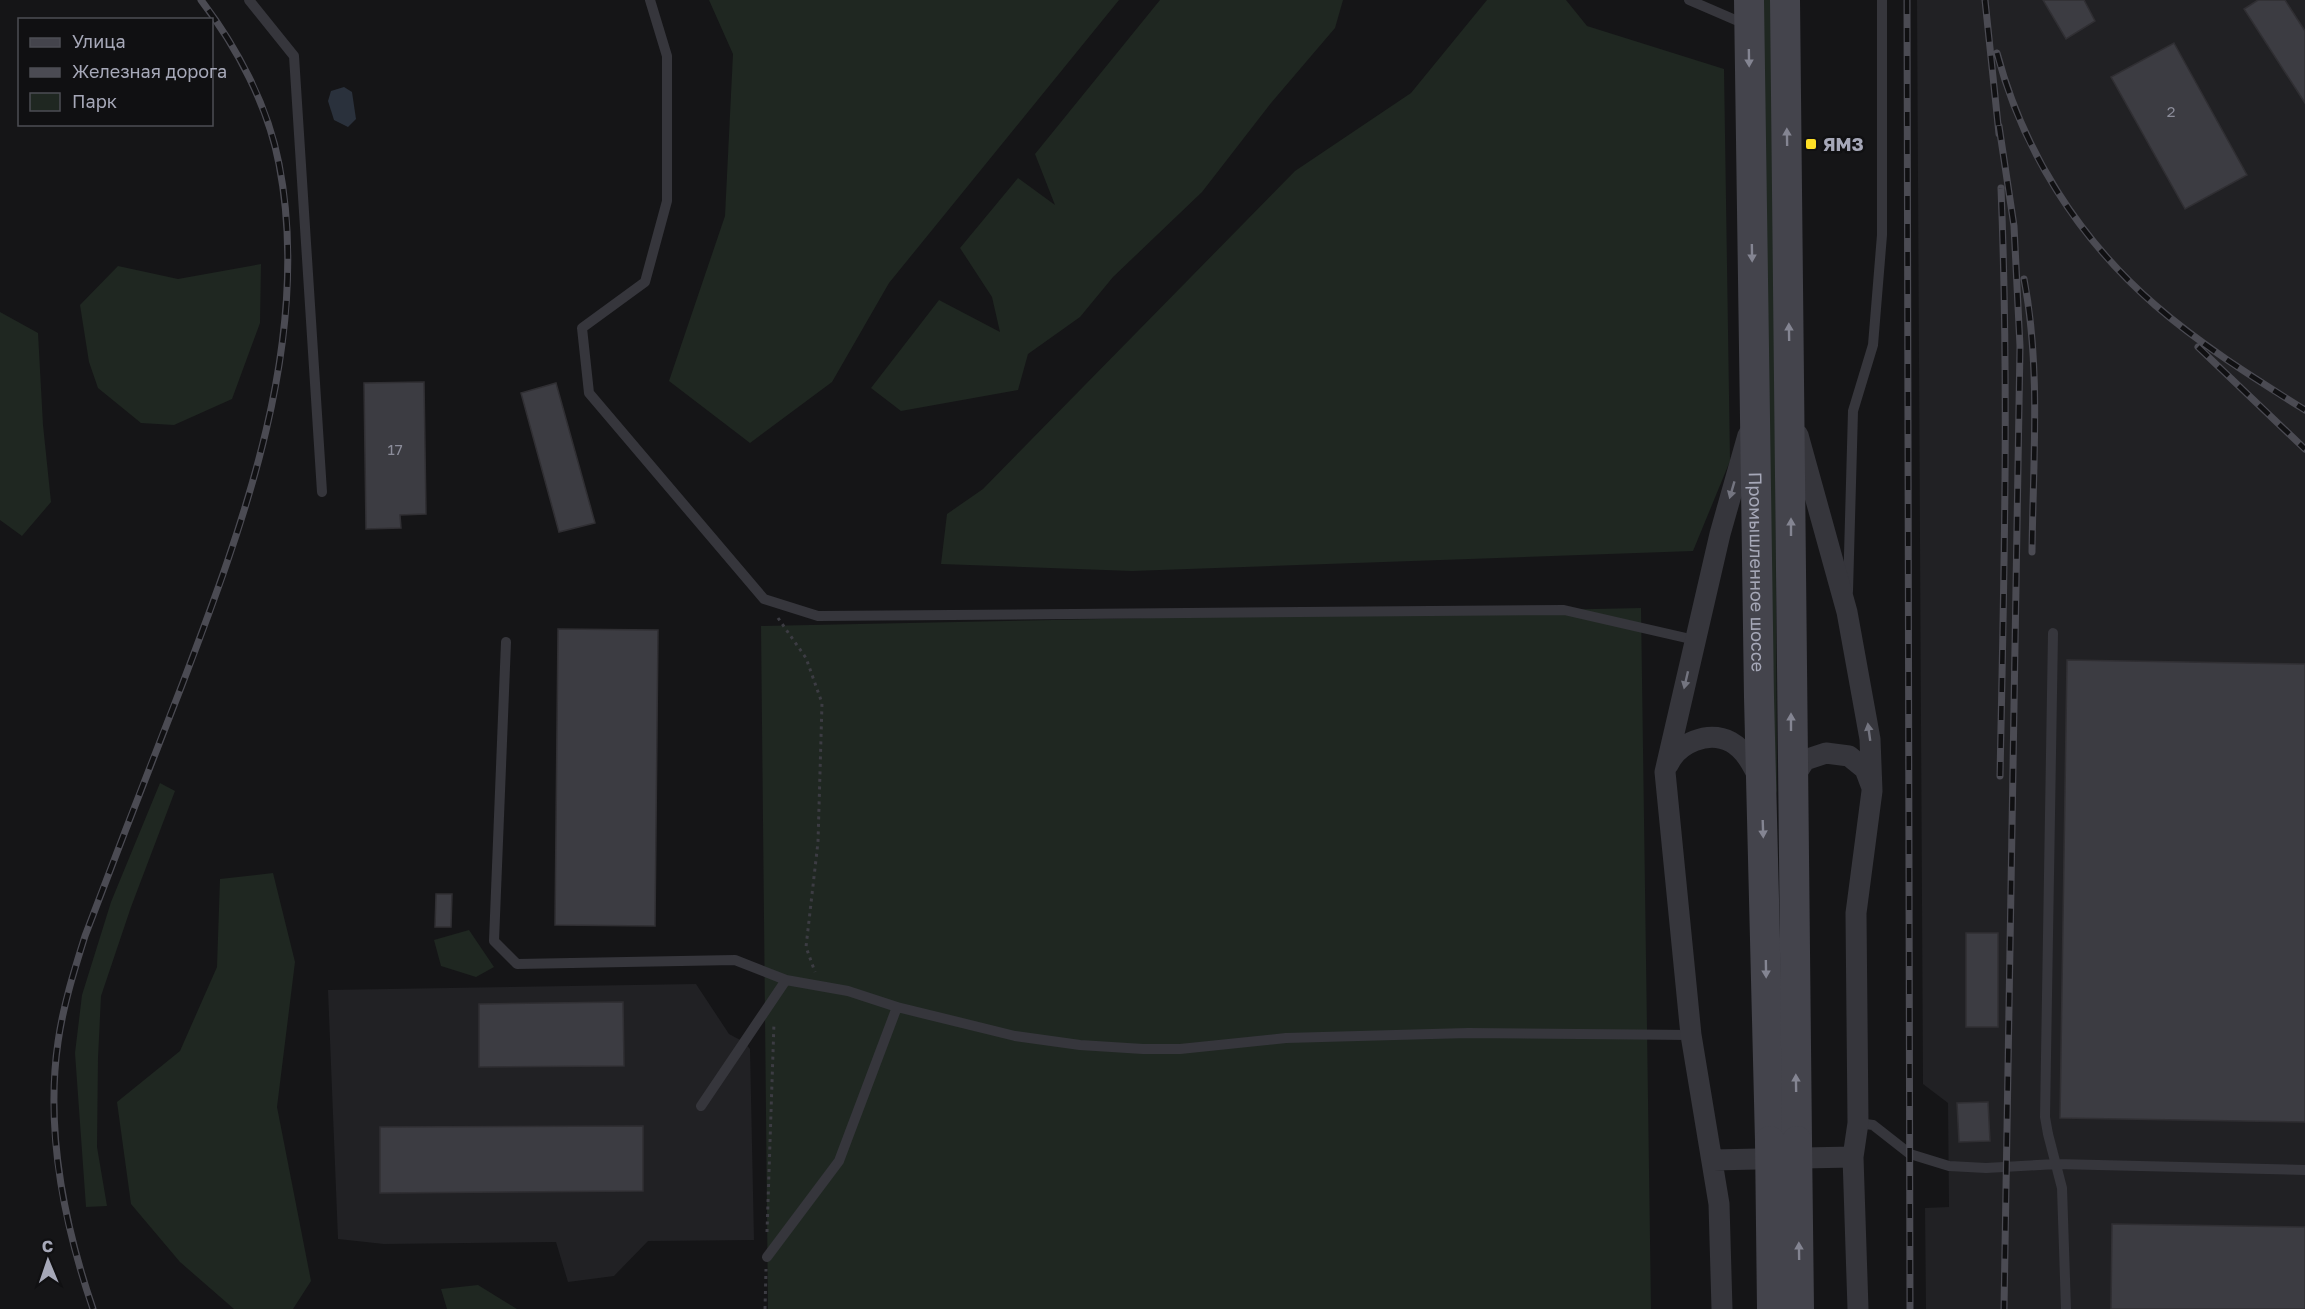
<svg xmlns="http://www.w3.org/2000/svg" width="2305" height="1309" viewBox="0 0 2305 1309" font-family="'Golos Text',sans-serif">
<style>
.built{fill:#212124}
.green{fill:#1f2721}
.water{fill:#2a313c}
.building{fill:#3c3c42;stroke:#302f33;stroke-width:1.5}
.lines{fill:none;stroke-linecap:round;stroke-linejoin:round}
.path{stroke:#3c3c43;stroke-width:3;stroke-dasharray:3 4.5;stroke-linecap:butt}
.service{stroke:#36363c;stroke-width:10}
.minor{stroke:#36363c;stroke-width:21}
.secondary{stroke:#44444c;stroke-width:30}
.rail-casing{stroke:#4b4b53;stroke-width:7}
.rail{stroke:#101012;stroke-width:4.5;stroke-dasharray:14;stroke-linecap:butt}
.secondary-bridge{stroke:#44444c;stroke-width:30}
.oneway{fill:#848592}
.oneway2{fill:#747580}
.poi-dot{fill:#fddf26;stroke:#101012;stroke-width:2}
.labels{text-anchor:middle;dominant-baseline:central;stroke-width:5;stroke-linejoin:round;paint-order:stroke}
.number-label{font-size:15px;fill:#8c8d9a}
.poi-label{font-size:18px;font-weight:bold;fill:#a6a8b8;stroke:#101012;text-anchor:start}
.street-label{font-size:18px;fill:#a6a8b8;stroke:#101012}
</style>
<rect width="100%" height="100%" fill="#151517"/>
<path class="built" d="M1917,0H2305V1309H1926L1925,1208L1949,1207L1948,1103L1923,1084Z
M696,984L729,1034L744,1042L750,1049L754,1240L648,1241L614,1276L568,1282L556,1242L384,1244L338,1239L328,990Z"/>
<path class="green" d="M709,0H1119L889,283L832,382L750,443L669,381L725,216L733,54Z
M1160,0H1343L1335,28L1271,103L1202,192L1113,277L1080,317L1028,354L1018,390L901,411L871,388L939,300L1000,332L992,297L960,248L1018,178L1055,205L1035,154Z
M1487,0H1566L1587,26L1724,69L1730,461L1693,551L1132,571L941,564L947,514L983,489L1295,171L1411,93Z
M1762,0H1773L1777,794L1775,786Z
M261,264L260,323L232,399L174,425L141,423L98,388L89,362L80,305L118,266L178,279Z
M0,312L38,333L43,425L51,502L22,536L0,520Z
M1641,608L1651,1309H768L761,626Z
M160,783L175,791L131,907L101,996L98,1058L97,1147L107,1206L86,1207L75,1053L82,995L111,902Z
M273,873L295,962L277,1107L311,1281L293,1309H234L180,1262L131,1204L117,1102L180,1051L217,967L220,879Z
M469,930L494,967L476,977L441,966L434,940Z
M478,1285L517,1309H447L441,1289Z"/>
<path class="water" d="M344,87L352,92L356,119L348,127L334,120L328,101L331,91Z"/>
<path class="building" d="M2043,0H2084L2095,21L2066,39Z
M2258,0H2285L2305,31V103L2244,9Z
M2174,43L2247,175L2185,209L2111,77Z
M424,382L426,514L400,515L401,528L366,529L364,383Z
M556,383L595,523L559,532L521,393Z
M558,629L658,630L655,926L555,925Z
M2067,660L2305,664V1122L2060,1118Z
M436,894H452L451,927H435Z
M1966,933H1998V1027H1966Z
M623,1002L624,1066L479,1067V1004Z
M1988,1102L1990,1141L1959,1142L1957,1103Z
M643,1126V1191L380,1193V1127Z
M2112,1224L2305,1227V1309H2111Z"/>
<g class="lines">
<path class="path" d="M778,618L806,658L822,703L818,842L806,947L815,972
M767,1232L774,1023
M765,1309L766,1269"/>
<path class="service" d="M249,0L294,56L322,492
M650,0L667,56V201L645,282L582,328L589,393L764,599L818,616L1564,610L1695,640
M1689,0L1747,25
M1848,591L1853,411L1873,345L1882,235V0
M2053,633L2045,1117L2048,1134L2062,1188L2066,1309
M506,642L494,941L517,964L735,960L786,980
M701,1106L786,980L848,991L897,1007L1015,1036L1080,1045L1143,1049H1180L1286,1038L1468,1033L1691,1035
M1858,1123L1873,1125L1910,1154L1949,1166L1986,1168L2056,1164L2305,1170
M767,1257L839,1161L897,1007"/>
<path class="minor" d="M1798,435L1847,612L1870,739L1872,791L1856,913L1858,1123L1853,1157L1858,1309
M1668,765C1678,743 1708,730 1731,742C1745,750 1752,764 1759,778
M1792,780L1805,760L1826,753L1849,756L1865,769L1871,785
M1713,1160L1853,1157
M1722,1309L1719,1204L1691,1035L1665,772L1720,534L1748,435"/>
<g class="secondary">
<path id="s1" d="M1749,0L1759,697L1770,1141"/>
<path d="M1785,0L1797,1141"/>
</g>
<g class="rail-casing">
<path id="rail" d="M1907,0L1910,1309
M1985,0L1999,134
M1997,53C2023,151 2078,238 2155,305C2201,345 2254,378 2305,410
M1999,126L2014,226L2020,346L2004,1309
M2024,279C2041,368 2033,461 2032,552
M2198,347L2305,449
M2000,776C2004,580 2009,384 2001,188
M93,1309C64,1224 45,1132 58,1042C63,1006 74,971 85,936C117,852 149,769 182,685C243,525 313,339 279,164C268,106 237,47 201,0"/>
</g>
<use href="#rail" class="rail"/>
<path class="secondary-bridge" d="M1770,1141L1772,1309
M1797,1141L1799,1309"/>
</g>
<defs><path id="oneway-solid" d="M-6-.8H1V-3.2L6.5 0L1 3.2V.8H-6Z" transform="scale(1.5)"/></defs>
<g class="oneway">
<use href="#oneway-solid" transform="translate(1749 58) rotate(89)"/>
<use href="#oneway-solid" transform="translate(1787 137) rotate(-91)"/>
<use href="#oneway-solid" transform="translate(1752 253) rotate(89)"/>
<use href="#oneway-solid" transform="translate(1789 332) rotate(-91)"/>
<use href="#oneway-solid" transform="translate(1791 527) rotate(-90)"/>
<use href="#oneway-solid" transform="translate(1791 722) rotate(-90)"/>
<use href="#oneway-solid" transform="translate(1763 829) rotate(88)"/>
<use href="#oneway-solid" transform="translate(1766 969) rotate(89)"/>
<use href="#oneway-solid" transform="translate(1796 1083) rotate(-91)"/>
<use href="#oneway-solid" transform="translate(1799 1251) rotate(-91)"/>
</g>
<g class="oneway2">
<use href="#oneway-solid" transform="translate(1732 490) rotate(106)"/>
<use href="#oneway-solid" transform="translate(1686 680) rotate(103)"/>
<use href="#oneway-solid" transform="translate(1869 732) rotate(-98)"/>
</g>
<rect class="poi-dot" x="1805" y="138" width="12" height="12" rx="3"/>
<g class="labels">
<g class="number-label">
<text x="2171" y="111">2</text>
<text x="395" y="449">17</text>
</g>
<g class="poi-label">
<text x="1823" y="144">ЯМЗ</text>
</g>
<g class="street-label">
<text stroke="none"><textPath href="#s1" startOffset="572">Промышленное шоссе</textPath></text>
</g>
</g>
<rect x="18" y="18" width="195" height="108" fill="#101012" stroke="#4c4d54" stroke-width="1.5"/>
<rect x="30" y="38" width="30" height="9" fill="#44444c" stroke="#4c4d54" stroke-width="1.5"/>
<text x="72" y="48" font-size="18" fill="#a6a8b8">Улица</text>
<rect x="30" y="68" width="30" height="9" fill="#4b4b53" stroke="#4c4d54" stroke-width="1.5"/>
<text x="72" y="78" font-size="18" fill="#a6a8b8">Железная дорога</text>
<rect x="30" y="93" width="30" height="18" fill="#1f2721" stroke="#4c4d54" stroke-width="1.5"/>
<text x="72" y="108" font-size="18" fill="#a6a8b8">Парк</text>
<g transform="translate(48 1261) rotate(358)" stroke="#101012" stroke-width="4.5" paint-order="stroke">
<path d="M0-4.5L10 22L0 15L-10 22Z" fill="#a6a8b8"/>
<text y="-9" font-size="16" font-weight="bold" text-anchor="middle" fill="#a6a8b8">С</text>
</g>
</svg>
